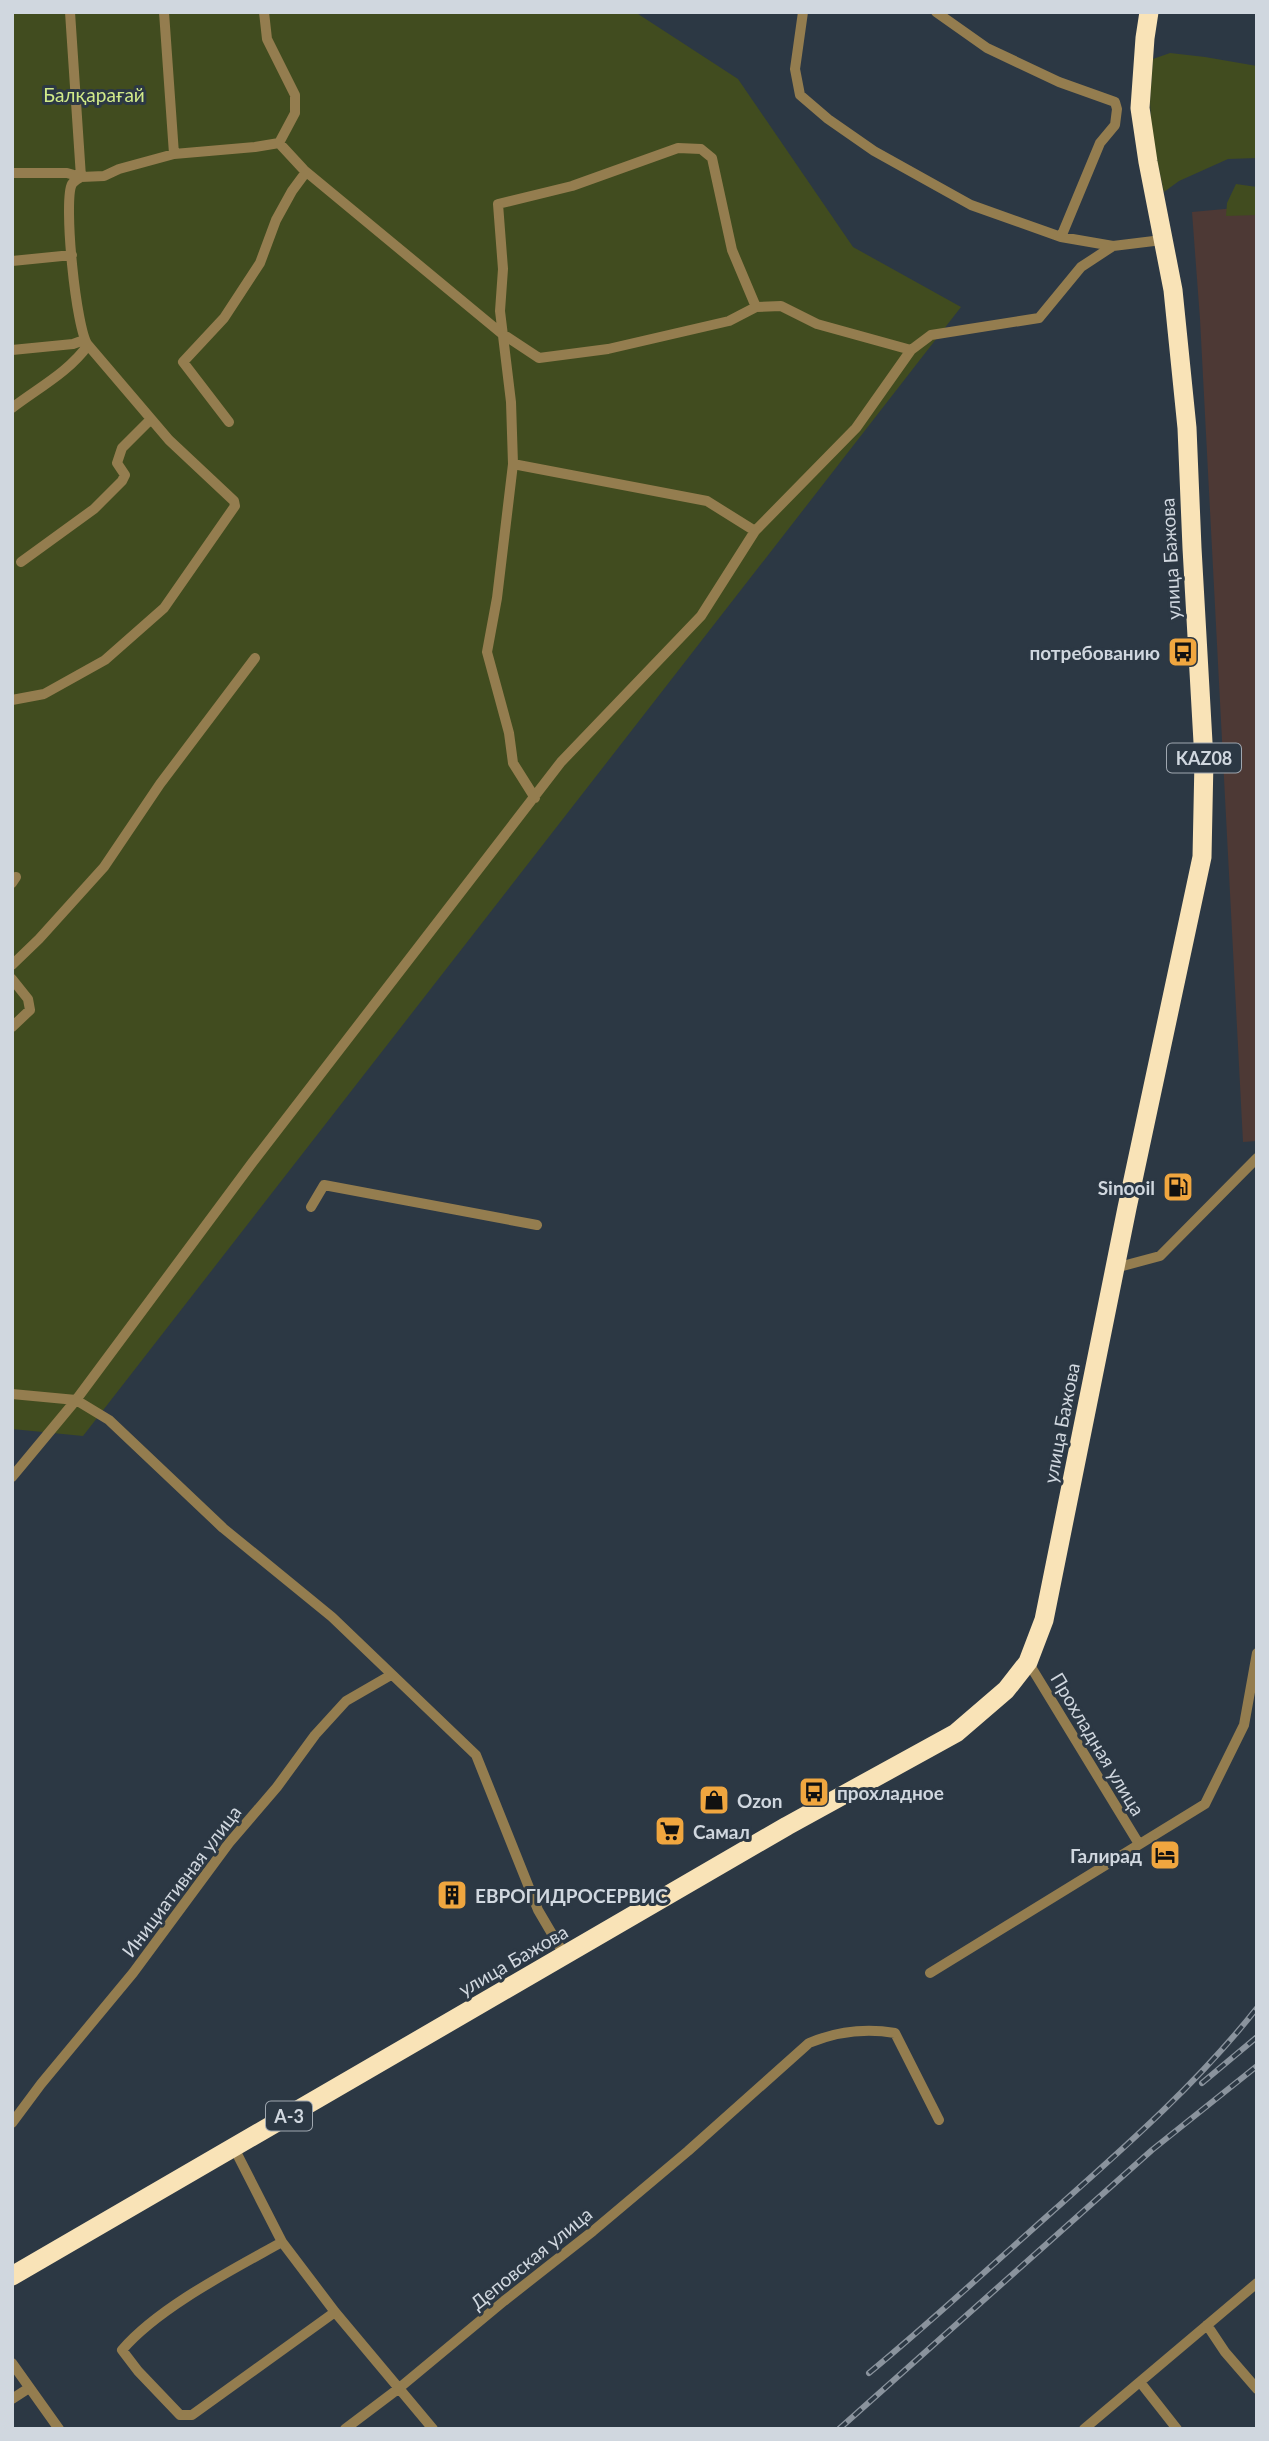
<svg xmlns="http://www.w3.org/2000/svg" width="1269" height="2441" viewBox="0 0 1269 2441" font-family="Lato,sans-serif">
<style>
.industrial{fill:#4d3935}
.green{fill:#414c1f}
.lines{fill:none;stroke-linecap:round;stroke-linejoin:round}
.street{stroke:#947d4f;stroke-width:10}
.highway{stroke:#f9e3b7;stroke-width:19}
.rail-casing{stroke:#8a939d;stroke-width:6}
.rail{stroke:#2c3844;stroke-width:3.5;stroke-dasharray:10;stroke-linecap:butt}
.labels{text-anchor:middle;dominant-baseline:central;stroke-width:6;stroke-linejoin:round;paint-order:stroke}
.shield{fill:#2c3844;stroke:#9fa7b0;stroke-width:2}
.shield-label{font-size:18px;font-weight:bold;fill:#d0d7df}
.park-label{font-size:19px;fill:#d1ea89;stroke:#2c3844}
.street-label{font-size:19px;fill:#d0d7df;stroke:#2c3844}
.poi-label{font-size:19px;font-weight:bold;fill:#d0d7df;stroke:#2c3844;text-anchor:start}
</style>
<rect width="100%" height="100%" fill="#2c3844"/>
<path class="industrial" d="M1257,206V1141L1243,1142L1200,319L1192,212Z"/>
<path class="green" d="M12,12H635L738,79L853,247L961,307L83,1436L12,1429Z
M1170,53L1205,57L1257,66V158L1228,159L1179,181L1164,192L1152,137L1150,102L1153,59Z
M1236,184L1257,187V215L1226,216L1227,203Z"/>
<g class="lines">
<path class="street" d="M70,12L81,177C78,179 74,181 72,184C63,200 76,331 88,345
M164,12L174,154
M264,12L267,39L295,95V113L279,143
M803,12L795,69L800,95L828,119L874,151L971,205L1061,237L1113,246
M936,12L987,48L1059,82L1115,102L1117,109L1115,125L1100,143L1061,237
M12,173H67L81,177L104,176L119,169L174,154L255,147L279,143L304,170L501,333L539,358L608,349L729,321L756,307L781,306L817,324L911,350L931,335L1039,318L1081,267L1113,246L1162,240
M12,261L72,255
M12,350L73,344L84,340
M12,408C38,388 69,372 88,345L169,440L234,501L235,506L164,608L105,660L44,694L12,700
M229,422L183,362L224,318L260,263L276,220L292,191L306,172
M513,464L707,501L755,531
M21,562L94,509L122,481L125,475L117,463L122,448L151,419
M535,798L513,763L509,733L487,652L497,598L513,464L511,402L500,311L503,269L498,204L572,186L678,148L701,149L712,158L732,250L756,307
M12,883L16,877
M12,965L39,939L104,867L160,784L255,658
M12,979L28,999L30,1010L12,1027
M311,1207L324,1185L537,1225
M1115,1268L1160,1256L1257,1158
M12,1394L76,1400L109,1420L223,1528L332,1617L476,1755L538,1910L565,1956
M12,1477L76,1400L252,1163L561,762L701,616L755,531L856,428L911,350
M1028,1662L1139,1844
M930,1973L1205,1804L1244,1725L1257,1653
M12,2123L41,2084L133,1973L229,1843L277,1787L315,1735L346,1701L391,1675
M234,2148L282,2242L335,2312L433,2429
M282,2242C232,2270 159,2307 122,2350L138,2371L180,2415H192L335,2312
M1207,2325L1225,2352L1257,2389
M12,2363L59,2429
M1140,2382L1177,2429
M12,2399L29,2388
M345,2429L398,2389L504,2301L593,2231L688,2151L809,2043C838,2031 865,2028 895,2033L939,2120
M1084,2429L1257,2283"/>
<path class="highway" d="M12,2276L787,1826L956,1733L1006,1690L1028,1662L1044,1620L1127,1208L1202,857L1204,760L1192,548L1187,428L1173,290L1148,162L1140,108L1145,38L1149,12"/>
<g class="rail-casing">
<path id="rail" d="M1202,2083L1257,2037
M869,2373C932,2321 992,2265 1053,2211C1125,2147 1197,2084 1257,2008
M839,2429L1152,2150L1257,2066"/>
</g>
<use href="#rail" class="rail"/>
</g>
<defs>
<g id="bus-square" transform="scale(1.575)"><rect x="-9" y="-9" width="18" height="18" rx="4" fill="#f0a63f" stroke="#2c3844"/><path d="M-5-6H5V4H4V6H2V4H-2V6H-4V4H-5ZM-3.5-4V0h7V-4ZM-3.5 1.2v1.5H-2V1.2ZM2 1.2v1.5H3.5V1.2Z" fill="#111"/></g>
<g id="fuel-square" transform="scale(1.575)"><rect x="-9" y="-9" width="18" height="18" rx="4" fill="#f0a63f" stroke="#2c3844"/><path d="M-5.5-6h7V0h2V4h1.3V-2.5L3-4.5l.8-.8L6-3V5H2.5V1h-1V6h-7ZM-4.2-4.7v3.2H.2V-4.7Z" fill="#111"/></g>
<g id="shop-square" transform="scale(1.575)"><rect x="-9" y="-9" width="18" height="18" rx="4" fill="#f0a63f" stroke="#2c3844"/><path d="M-5-2.5h2.3a2.7 3.5 0 0 1 5.4 0H5L5.5 6h-11ZM-1.5-2.5h3a1.5 2.3 0 0 0-3 0Z" fill="#111"/></g>
<g id="supermarket-square" transform="scale(1.575)"><rect x="-9" y="-9" width="18" height="18" rx="4" fill="#f0a63f" stroke="#2c3844"/><path d="M-6-5.5h2.5l.6 2H6L4.5 2H-2.5L-4.4-4H-6ZM-1.5 3.2a1.3 1.3 0 1 0 .1 0ZM3 3.2a1.3 1.3 0 1 0 .1 0Z" fill="#111"/></g>
<g id="hotel-square" transform="scale(1.575)"><rect x="-9" y="-9" width="18" height="18" rx="4" fill="#f0a63f" stroke="#2c3844"/><path d="M-6-4.5h1.5V1H6V5H4.5V3h-9V5H-6ZM-4 0a1.8 1.8 0 1 1 3.6 0ZM.5 0V-2.5h3Q6-2.5 6 0Z" fill="#111"/></g>
<g id="building-square" transform="scale(1.575)"><rect x="-9" y="-9" width="18" height="18" rx="4" fill="#f0a63f" stroke="#2c3844"/><path d="M-4-6H4V6H1V3H-1V6H-4ZM-2.5-4.3h1.7v1.8h-1.7ZM.8-4.3h1.7v1.8H.8ZM-2.5-1h1.7V.8h-1.7ZM.8-1h1.7V.8H.8Z" fill="#111"/></g>
</defs>
<g fill-rule="evenodd">
<use href="#bus-square" x="1183" y="652"/>
<use href="#fuel-square" x="1178" y="1187"/>
<use href="#bus-square" x="814" y="1792"/>
<use href="#shop-square" x="714" y="1800"/>
<use href="#supermarket-square" x="670" y="1831"/>
<use href="#hotel-square" x="1165" y="1855"/>
<use href="#building-square" x="452" y="1895"/>
</g>
<g class="labels">
<g class="shield">
<rect x="1167" y="743.5" width="74" height="29" rx="5"/>
<rect x="266" y="2101.5" width="46" height="29" rx="5"/>
</g>
<g class="shield-label">
<text x="1204" y="758">KAZ08</text>
<text x="289" y="2116">A-3</text>
</g>
<g class="park-label">
<text x="94" y="94">Балқарағай</text>
</g>
<g class="street-label">
<text transform="translate(1170 559) rotate(-93)">улица Бажова</text>
<text transform="translate(1061 1423) rotate(-79)">улица Бажова</text>
<text transform="translate(1098 1744) rotate(59)">Прохладная улица</text>
<text transform="translate(181 1881) rotate(-53)">Инициативная улица</text>
<text transform="translate(513 1960) rotate(-30)">улица Бажова</text>
<text transform="translate(531 2258) rotate(-39)">Деповская улица</text>
</g>
<g class="poi-label">
<text x="1160" y="652" text-anchor="end">потребованию</text>
<text x="1155" y="1187" text-anchor="end">Sinooil</text>
<text x="837" y="1792">прохладное</text>
<text x="737" y="1800">Ozon</text>
<text x="693" y="1831">Самал</text>
<text x="1142" y="1855" text-anchor="end">Галирад</text>
<text x="475" y="1895">ЕВРОГИДРОСЕРВИС</text>
</g>
</g>
<rect width="1269" height="2441" fill="none" stroke="#d0d7df" stroke-width="28"/>
</svg>
